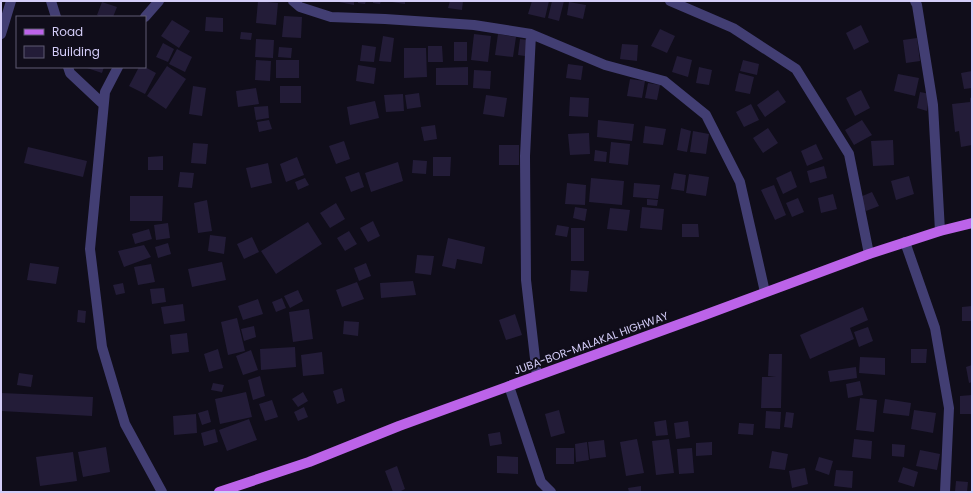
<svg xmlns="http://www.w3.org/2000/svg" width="973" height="493" viewBox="0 0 973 493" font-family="Poppins,sans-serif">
  <rect width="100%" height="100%" fill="#100d1a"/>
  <path fill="#231c38" d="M258,1L278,3L276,25L256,23Z
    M339,1H354V5L339,2Z
    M358,1H366L365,4L358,3Z
    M373,1H381L380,4L373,3Z
    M392,1H405V4L392,2Z
    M450,1H463L462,10L448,8Z
    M532,1H549L545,18L528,14Z
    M552,1H564L559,21L548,18Z
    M102,2L117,7L113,17H101L97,15Z
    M569,2L586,5L583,19L567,15Z
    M284,16L302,17L301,38L282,37Z
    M206,17L223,18V32L205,31Z
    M172,20L190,31L179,48L161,36Z
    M861,25L869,42L854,50L846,33Z
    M660,29L675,36L667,53L651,46Z
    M241,32L252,33L251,40L240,39Z
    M474,34L491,36L488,62L471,60Z
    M498,34L516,37L513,57L495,55Z
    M383,36L394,38L391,62L379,61Z
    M917,38L920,61L906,63L903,40Z
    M256,39L274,40L273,58L255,57Z
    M520,39L528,40L525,56L518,55Z
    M454,42H467V61H454Z
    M163,43L174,49L168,62L156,57Z
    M622,44L638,45L637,61L620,59Z
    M362,45L376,47L374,62L360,61Z
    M428,46H442L443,62H428Z
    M279,47L292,48L291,58L278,57Z
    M404,48H426L427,77L404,78Z
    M177,49L192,57L185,72L169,64Z
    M677,56L692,60L688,77L672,72Z
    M256,60L271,61L270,81L255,80Z
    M276,60H299V78H276Z
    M743,60L759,64L757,75L740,71Z
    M568,64L583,66L581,80L566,78Z
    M358,65L376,68L374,84L356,81Z
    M167,66L186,79L166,109L147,96Z
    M84,67H104L102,73Z
    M139,67H145L156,73L145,94L129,86Z
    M468,67V85H436V68Z
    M699,67L712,70L709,85L696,83Z
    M474,70L491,71L490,89L473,88Z
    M972,71V88L964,89L961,73Z
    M739,73L754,77L750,94L735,91Z
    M898,74L919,78L915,96L894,91Z
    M630,79L645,81L642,98L627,96Z
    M648,83L660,85L657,100L645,98Z
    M193,86L206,88L202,116L189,114Z
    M280,86H301V103H280Z
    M256,88L259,104L238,107L236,91Z
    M778,90L786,102L765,117L757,105Z
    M861,90L870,108L855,116L846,98Z
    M920,92L930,94L927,111L917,108Z
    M419,93L421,107L407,109L405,95Z
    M403,94L404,111L386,112L384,95Z
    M486,95L507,98L504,117L483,114Z
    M570,97L589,98L588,117L569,116Z
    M972,97V145L961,147L959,131L955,132L952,104L970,102V98Z
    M375,101L379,118L350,125L347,107Z
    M751,104L759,120L744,127L736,112Z
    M268,106L269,118L256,120L254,107Z
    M269,120L272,129L259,132L257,122Z
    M598,120L634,124L632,141L597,137Z
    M862,120L872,135L854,145L845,130Z
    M435,125L437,139L424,141L421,127Z
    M645,126L666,129L663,145L643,143Z
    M681,128L691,131L687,152L677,150Z
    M768,128L778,143L763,153L753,138Z
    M693,131L709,134L706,154L690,152Z
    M589,133L590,154L570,155L568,134Z
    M893,140L894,165L873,166L871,141Z
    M344,141L350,159L336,164L329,146Z
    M611,142L630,144L628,165L609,163Z
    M193,143L208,144L206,164L191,163Z
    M816,144L823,159L807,166L801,151Z
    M499,145H519V165H499Z
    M28,147L87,161L83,177L24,163Z
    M595,150L607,152L606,162L594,161Z
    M163,156V170H148V157Z
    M297,157L304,175L286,182L280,164Z
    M433,157H451L450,176H433Z
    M413,160L427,161L426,174L412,173Z
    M398,162L403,181L371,192L365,173Z
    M268,163L272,183L251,188L246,168Z
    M824,166L827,178L810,183L807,171Z
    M791,171L797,187L783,194L776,178Z
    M180,172L194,173L192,188L178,187Z
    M359,172L364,187L351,192L345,177Z
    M674,173L686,175L684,191L671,189Z
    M689,174L709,177L706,196L686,193Z
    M909,176L914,194L896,200L891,181Z
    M305,178L309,185L298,190L295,182Z
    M591,178L624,181L622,205L589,202Z
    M567,183L586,185L585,205L565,204Z
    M634,183L660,185L658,199L633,197Z
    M774,185L786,215L775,220L761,190Z
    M872,192L879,206L866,211L860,197Z
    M833,194L837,209L821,213L818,198Z
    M130,196H163L162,221H130Z
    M798,198L804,212L792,217L786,203Z
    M647,199L658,200L657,206L647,205Z
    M207,200L212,231L198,233L194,203Z
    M336,203L345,219L330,228L320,213Z
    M575,207L587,209L585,221L573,218Z
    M642,207L664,209L662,230L640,228Z
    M610,208L630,210L627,231L607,229Z
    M373,221L380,236L368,242L360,228Z
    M308,222L322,244L276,274L261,251Z
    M168,223L170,238L156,240L154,225Z
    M682,224H698L699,237H682Z
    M557,225L569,227L567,237L555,235Z
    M571,228H584V261H571Z
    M149,229L152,239L135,244L132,234Z
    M349,231L357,244L345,251L337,238Z
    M210,235L226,237L224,254L208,251Z
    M252,237L259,252L244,259L237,244Z
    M448,238L485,247L482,264L457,259L455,269L442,266Z
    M168,243L171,254L158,258L155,247Z
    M144,245L151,257L124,267L118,251Z
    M417,255L434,256L431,275L415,273Z
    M222,262L226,280L192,287L188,269Z
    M30,263L59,267L56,284L27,280Z
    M366,263L371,276L359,281L354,268Z
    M151,264L155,282L138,285L134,267Z
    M571,270L589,271L587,292L570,291Z
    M413,281L416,295L381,298L380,283Z
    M357,282L364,299L342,307L336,290Z
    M123,283L125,293L116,295L113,285Z
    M164,288L166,302L152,304L150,289Z
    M298,290L303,301L290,308L284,296Z
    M282,298L286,308L276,312L272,302Z
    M258,299L263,314L243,320L238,306Z
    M183,304L185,321L164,324L161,307Z
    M972,306V321H962V307Z
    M863,307L868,320L850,328L854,339L810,359L800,335Z
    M309,309L313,339L293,342L289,312Z
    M78,310L86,311L85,323L77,322Z
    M515,314L522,335L506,340L499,320Z
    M237,318L245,351L228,355L221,322Z
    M344,321L359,322L358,336L343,334Z
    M254,326L256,337L244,341L241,329Z
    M868,327L873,341L859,347L854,332Z
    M187,333L189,352L172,354L170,335Z
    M295,347L296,367L261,370L260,349Z
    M218,349L223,368L209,372L204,354Z
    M911,349H927L926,363H911Z
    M251,350L258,370L243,375L236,356Z
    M322,352L324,374L303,376L301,355Z
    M769,354H782L781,408H761L762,377H776L768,376Z
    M860,357L885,358V375L859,373Z
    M972,365V382L969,383L966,367Z
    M856,367L857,378L830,382L828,371Z
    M19,373L33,375L31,387L17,385Z
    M260,376L265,396L253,400L248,380Z
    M860,381L863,395L848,398L846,384Z
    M213,383L224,385L222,392L211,390Z
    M342,388L345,401L337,404L333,391Z
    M246,392L252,417L220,424L215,399Z
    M303,392L308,401L298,407L292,399Z
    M1,393L93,397L92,416L1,411Z
    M972,395V414H960V396Z
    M860,398L877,400L874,432L856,430Z
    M885,399L911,403L909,416L883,413Z
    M272,400L278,417L265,421L259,404Z
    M304,407L308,417L298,421L294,412Z
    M208,410L211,422L202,425L198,413Z
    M559,410L565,433L551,437L545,414Z
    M914,410L936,413L933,433L911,429Z
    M766,411L781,412L780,429L765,428Z
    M786,412L794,413L792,428L784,427Z
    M196,414L197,433L174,435L173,416Z
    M249,419L257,440L227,451L219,430Z
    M666,420L668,435L656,436L654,422Z
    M688,421L690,437L676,439L674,423Z
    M739,423L754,424L753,435L738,434Z
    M215,429L218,442L204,446L201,433Z
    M500,432L502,444L490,446L488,434Z
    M637,439L644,473L626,476L620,442Z
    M669,439L674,473L656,475L652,441Z
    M854,439L872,441L871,459L852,457Z
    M604,440L606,457L590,459L588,442Z
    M587,442L589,460L576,462L575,444Z
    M712,442V455L696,456V443Z
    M892,444L905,445L904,457L892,456Z
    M106,447L110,472L83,477L78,452Z
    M556,448H574V464H556Z
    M692,448L694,473L679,474L677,449Z
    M920,450L940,454L937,470L916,466Z
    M772,451L788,454L785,470L769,468Z
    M73,452L77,481L40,486L36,457Z
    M497,456L518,457V474L497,473Z
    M819,457L833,461L829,475L815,470Z
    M397,466L405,489L399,492H393L385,471Z
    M903,467L918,472L914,487L898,482Z
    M805,468L808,484L792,488L789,471Z
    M836,470L853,471L852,488L834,486Z
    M956,481L968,482L967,492H955Z
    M641,486V492H629L628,488Z"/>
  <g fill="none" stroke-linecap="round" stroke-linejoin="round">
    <path stroke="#423e73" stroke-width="10" d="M51,1L56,17
      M293,1L300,7L331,17L385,19L474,25L531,34L605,65L664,81L706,115L740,182L765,292
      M670,1L733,28L796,69L849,154L869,254
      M915,1L917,5L933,105L940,231
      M145,17L159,1
      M1,34L11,1
      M531,34L525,156L526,280L537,376
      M68,67L70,73L103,104
      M118,67L105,92L90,249L102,347L125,424L162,492
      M905,242L935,328L949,408L945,492
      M509,386L541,482L551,492"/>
    <path stroke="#bc63e9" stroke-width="10" d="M219,492L309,462L399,426L702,316L869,254L940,231L972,223"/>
  </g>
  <g text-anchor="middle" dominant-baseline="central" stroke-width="4" stroke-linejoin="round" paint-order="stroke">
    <g font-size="11" fill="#d4cdf8" stroke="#100d1a">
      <text transform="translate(591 343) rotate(-20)">JUBA-BOR-MALAKAL HIGHWAY</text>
    </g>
  </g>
  <rect width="973" height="493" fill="none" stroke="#d4cdf8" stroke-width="4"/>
  <rect x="16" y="16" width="130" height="52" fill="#100d1a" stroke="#5e5a73"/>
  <rect x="24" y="29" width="20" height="6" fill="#bc63e9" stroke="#5e5a73"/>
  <text x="52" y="36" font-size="12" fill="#d4cdf8">Road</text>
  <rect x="24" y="46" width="20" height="12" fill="#231c38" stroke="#5e5a73"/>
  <text x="52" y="56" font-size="12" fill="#d4cdf8">Building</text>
</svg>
